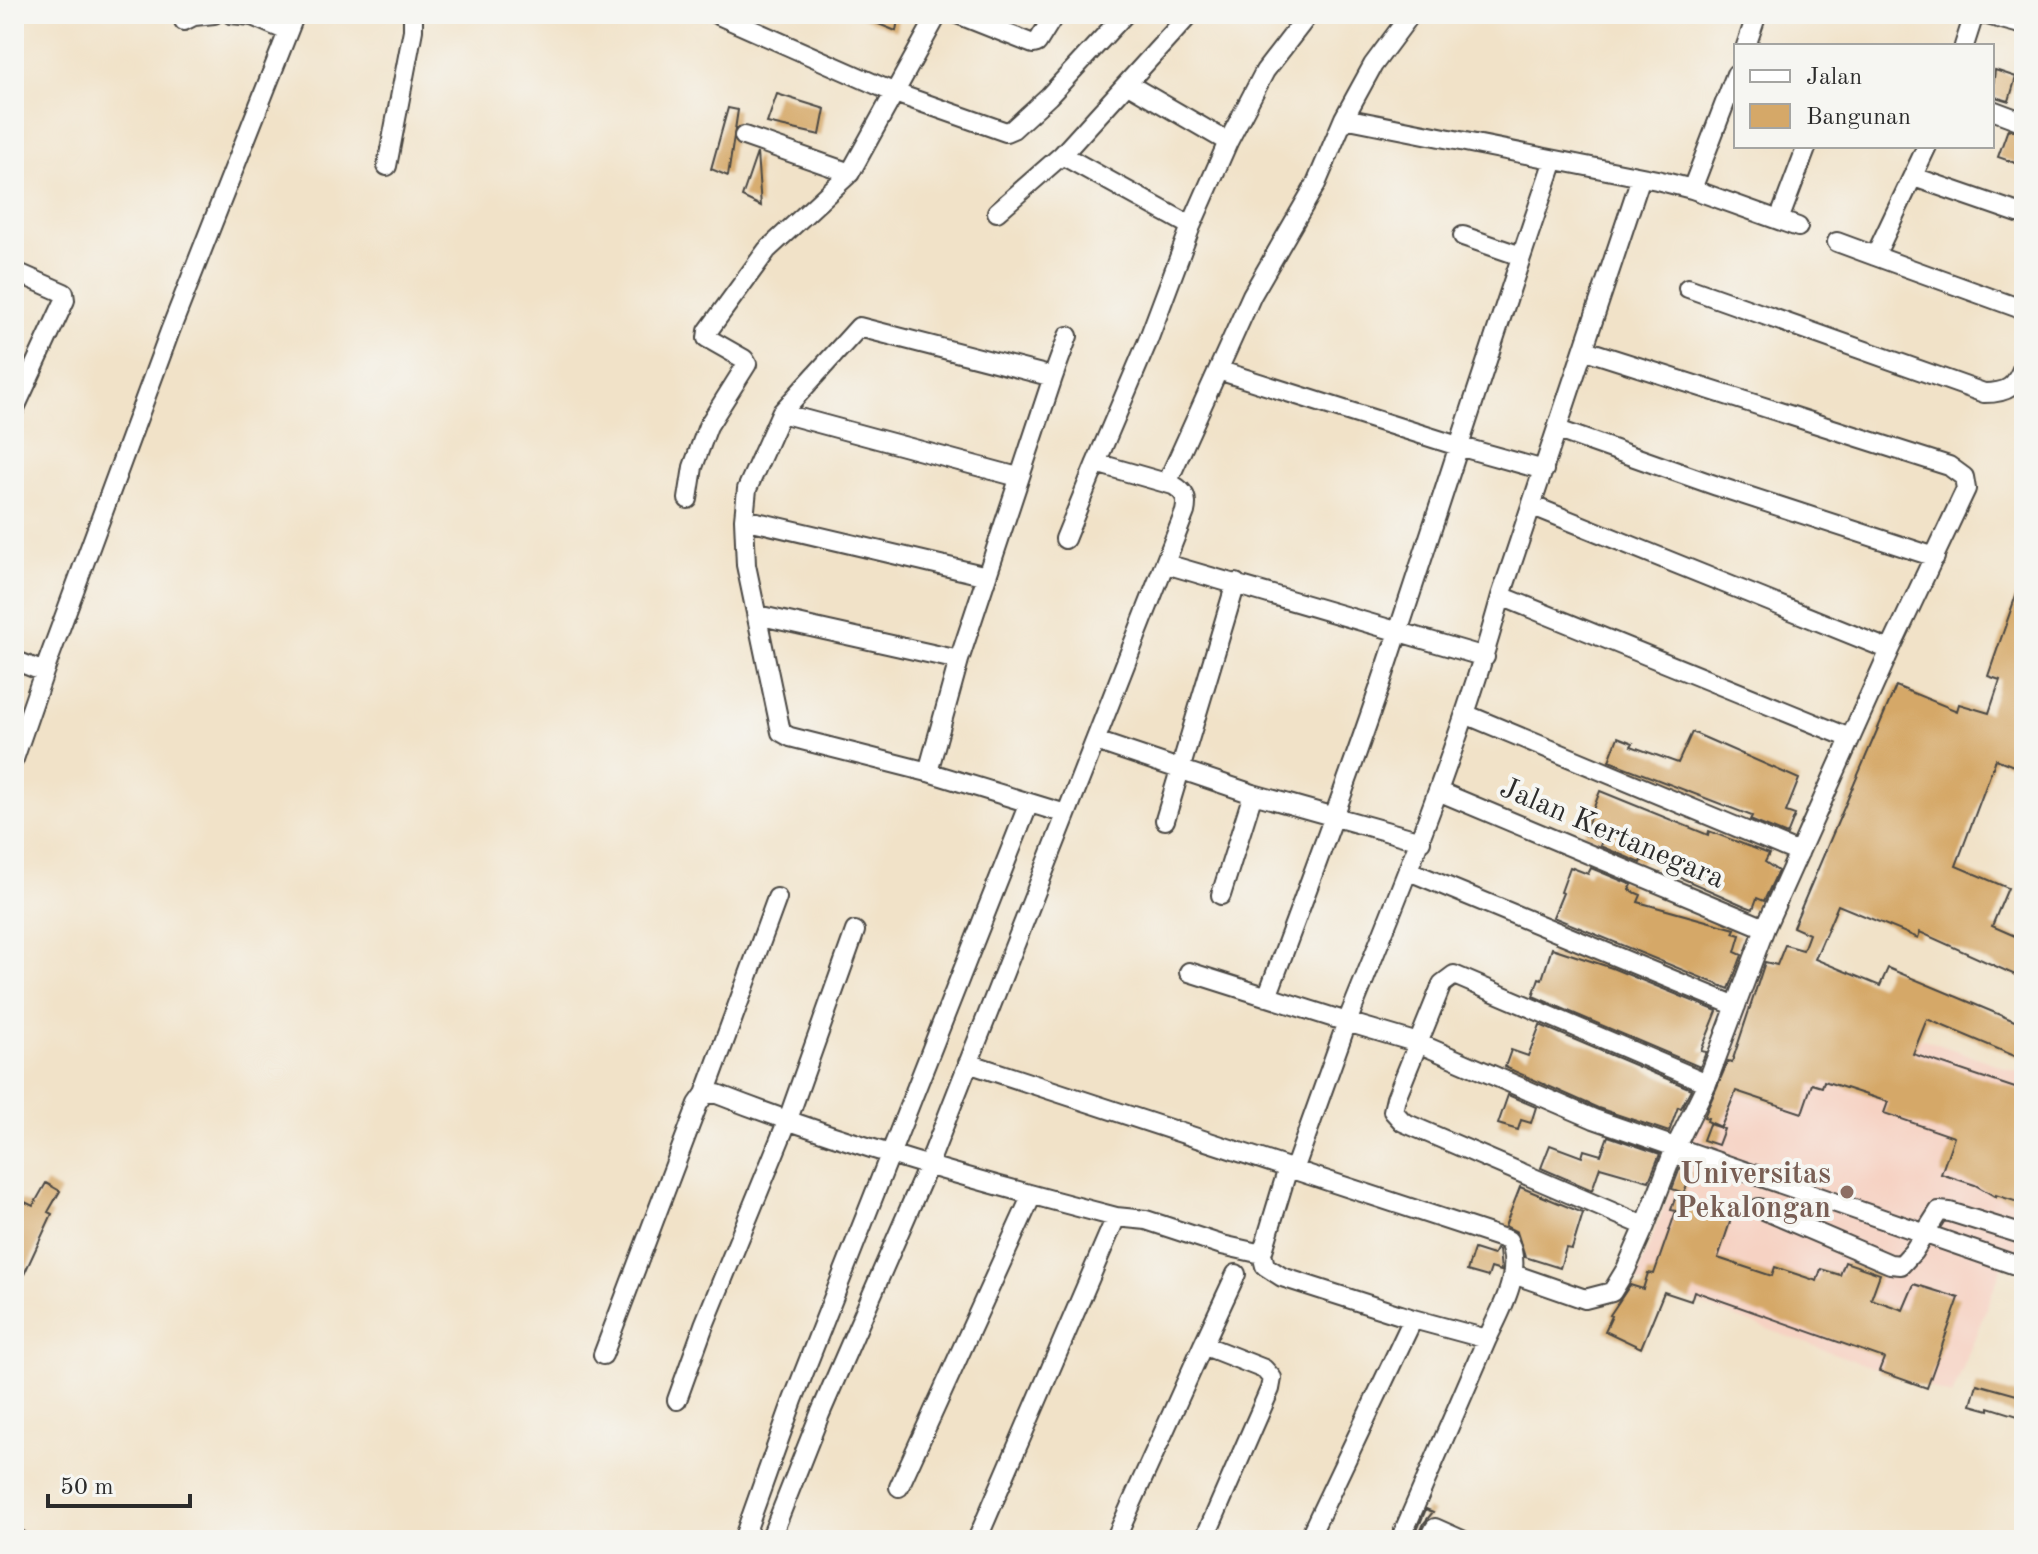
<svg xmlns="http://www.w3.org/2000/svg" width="2038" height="1554" viewBox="0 0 2038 1554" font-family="'Old Standard TT',serif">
  <rect width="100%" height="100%" fill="#f6f6f2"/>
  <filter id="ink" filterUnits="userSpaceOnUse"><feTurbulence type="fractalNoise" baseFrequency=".0125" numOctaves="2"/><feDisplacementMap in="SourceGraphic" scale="16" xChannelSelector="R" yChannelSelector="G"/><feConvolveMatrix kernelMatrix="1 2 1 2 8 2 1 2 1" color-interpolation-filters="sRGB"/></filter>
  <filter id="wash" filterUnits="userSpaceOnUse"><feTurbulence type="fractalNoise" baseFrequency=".006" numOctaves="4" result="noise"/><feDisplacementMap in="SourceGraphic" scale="32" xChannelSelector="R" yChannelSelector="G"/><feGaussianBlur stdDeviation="1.8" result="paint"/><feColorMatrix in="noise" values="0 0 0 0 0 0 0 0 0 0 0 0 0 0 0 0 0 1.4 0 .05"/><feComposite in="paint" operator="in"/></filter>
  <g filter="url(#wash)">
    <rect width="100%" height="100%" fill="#f1e2c8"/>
    <path fill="#f6d2c3" d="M1754,980L2024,1074V1260L2007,1254L1952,1396L1635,1281Z"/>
    <g id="blocks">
      <path fill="#d5a868" d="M856,14H899L896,31L856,15Z
        M1995,70L2016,77L2009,101L1992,96Z
        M777,94L825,109L820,135L767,123Z
        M728,108L738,110L728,176L711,169Z
        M2008,129L2024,134V166L1998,157Z
        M757,153L761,206L742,197Z
        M2022,578H2024V770L1996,759L1956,866L2008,888L1992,926L2024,940V979L1920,932L1918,938L1838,905L1815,959L1880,986L1888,968L2024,1025V1060L1927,1019L1913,1054L2024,1091V1204L1996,1195V1197L1975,1185L1941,1174L1954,1137L1884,1113L1888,1102L1824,1081L1822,1087L1812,1084L1802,1113L1736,1091L1721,1127L1707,1121L1708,1118L1704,1117L1728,1061L1732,1062L1765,962L1777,965L1785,945L1803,950L1809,934L1793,927L1896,686L1957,711L1959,704L1989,713L2000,680L1988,676Z
        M1692,732L1799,779L1786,812L1795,815L1787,835L1750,820L1752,816L1609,761L1618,737L1633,743L1631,746L1678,763Z
        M1600,791L1708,835L1709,831L1769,854L1765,862L1778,871L1764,901L1757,898L1753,909L1745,906L1670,873L1672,867L1644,856L1641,863L1600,846L1602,841L1584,834Z
        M1570,867L1588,874L1591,868L1632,885L1629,890L1641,895L1638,902L1735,929L1733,933L1740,935L1735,952L1742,955L1729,989L1553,917L1563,893L1561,892Z
        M1552,948L1612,968L1717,1011L1701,1051L1706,1052L1700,1067L1533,996L1539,978L1542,979Z
        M1540,1025L1691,1089L1681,1108L1678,1107L1669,1132L1598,1108L1505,1067L1511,1050L1528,1056Z
        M1508,1095L1536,1107L1531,1123L1521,1120L1518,1130L1498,1124Z
        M1709,1124L1724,1129L1718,1145L1703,1140Z
        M1608,1136L1660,1154L1649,1181L1600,1167L1592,1190L1541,1168L1550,1145L1582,1157L1584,1150L1601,1155Z
        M1680,1168L1692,1173L1684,1193L1672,1189Z
        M46,1183L60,1191L48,1212L52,1214L14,1296V1215L21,1200L33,1206Z
        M1520,1187L1583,1213L1572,1249L1566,1248L1560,1268L1525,1257L1517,1232L1505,1226Z
        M1676,1196L1732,1216L1718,1258L1772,1276L1775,1267L1817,1281L1821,1269L1840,1275L1845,1262L1880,1274L1871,1299L1903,1310L1914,1284L1959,1298L1927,1388L1879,1371L1884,1358L1694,1291L1691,1301L1664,1292L1641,1348L1605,1331L1612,1316L1610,1315L1630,1285L1643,1289L1648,1273L1654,1274L1676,1211L1671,1210Z
        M1474,1249L1493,1255L1496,1249L1499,1250L1501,1271L1491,1268L1488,1277L1467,1271Z
        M1977,1384L2024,1397V1418L1989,1407V1410L1971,1405Z
        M1426,1509L1433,1512L1424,1523L1417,1540H1413Z"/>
    </g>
  </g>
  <g filter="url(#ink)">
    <use href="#blocks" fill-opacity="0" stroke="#494643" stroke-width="2"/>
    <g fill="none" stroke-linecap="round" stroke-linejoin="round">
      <g stroke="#494643" stroke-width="22">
        <path id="minor" d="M231,14L252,16L287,31
          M716,14L895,93L1006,132L1013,129L1049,96L1125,14
          M957,14L1033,44L1037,43L1055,14
          M1983,14L2024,25
          M184,21L194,16L214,14
          M1746,46L1757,14
          M1964,46L1973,18L1978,14
          M1128,84L1228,142
          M1992,110L2024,122
          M1344,118L1657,180L1692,189L1798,227
          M744,136L850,173
          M1927,146L1875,256L2024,310
          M1062,155L1191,226
          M387,166L413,30V14
          M1641,177L1501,596C1461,742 1404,882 1347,1022L1418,1043L1594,1119L2024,1268
          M1914,177L2024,215
          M1692,189L1736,74
          M997,212L1062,155L1190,14
          M1779,220L1807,146
          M1463,236L1521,256
          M1837,242L1875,256
          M14,271L64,293L65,300L14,410
          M1688,288L1984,393C2008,393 2016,387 2024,364
          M859,327L1053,377L959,660L928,772L790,737L781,732L746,565L744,519L747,489L781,413Z
          M1218,370L1458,446L1544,470
          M1053,377L1068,336
          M781,413L1018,477
          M1558,430L1717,486L1935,557
          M1167,483L1252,295L1316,184L1344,118L1373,65L1411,14
          M688,499L693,467L708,426L747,364L744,359L707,338L708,331L767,250L850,173L938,14
          M1533,506L1890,650
          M744,519L987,576
          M1065,539L1096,463
          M1166,564L1485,657
          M1501,596L1850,738
          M757,615L959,660
          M14,660L44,672
          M1465,714L1799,853
          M1096,741L1253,794L1421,841
          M14,759L44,672L170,331L295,14
          M928,772L1066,814
          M1438,791L1765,928
          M1165,820L1236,583
          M1409,871L1736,1006
          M1221,895L1253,794
          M1189,972L1347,1022L1294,1170
          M1267,997C1312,876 1358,755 1398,632C1450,475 1500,317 1554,160
          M968,1063L1508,1240C1524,1271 1501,1310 1487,1339L1413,1319L1282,1277L1265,1266L1262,1254L1288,1168
          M705,1094L777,898
          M1759,1208L1890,1264L1901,1265L1913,1252L1939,1211L1950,1212L2024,1235
          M1645,1226L1403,1122L1393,1111L1396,1098L1442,984L1454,975L1707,1083
          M1513,1274L1585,1299L1612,1292L1626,1269L1645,1226L1675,1148L1707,1083L1765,928L1890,650L1966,489L1964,477L1949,466L1585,350
          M1203,1345L1236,1274
          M603,1355L698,1104L705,1094H717C847,1145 981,1182 1116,1217L1146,1220L1222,1245L1262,1254
          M677,1400L704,1325L787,1122L855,931
          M899,1487L1032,1195
          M14,1537L19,1540
          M743,1540L793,1400L1029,803
          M770,1540L820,1414L928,1166L1185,512C1188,498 1185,492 1173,485L1096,463L1147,343L1191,226L1228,142L1265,71L1309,14
          M977,1540L1116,1217
          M1115,1540L1203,1345L1264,1369L1272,1378L1270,1389L1204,1540
          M1308,1540L1413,1319
          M1400,1540L1487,1339
          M1429,1540L1435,1528L1462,1540"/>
      </g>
      <use href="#minor" stroke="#fff" stroke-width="18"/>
    </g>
  </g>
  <circle fill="#8d6e63" stroke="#f6f6f2" stroke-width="3" cx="1847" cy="1192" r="8"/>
  <g text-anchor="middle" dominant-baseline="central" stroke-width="8" stroke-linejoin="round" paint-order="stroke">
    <g font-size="30" fill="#2b2b2b" stroke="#f6f6f2">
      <text transform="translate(1612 834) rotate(23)">Jalan Kertanegara</text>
    </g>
    <g font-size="30" font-weight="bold" fill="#785e54" stroke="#f6f6f2" text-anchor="end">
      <text x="1831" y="1175">Universitas<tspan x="1831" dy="34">Pekalongan</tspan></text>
    </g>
  </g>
  <rect width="2038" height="1554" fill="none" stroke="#f6f6f2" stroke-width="48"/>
  <rect x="1734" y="44" width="260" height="104" fill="#f6f6f2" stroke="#a5a5a2" stroke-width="2"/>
  <rect x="1750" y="70" width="40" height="12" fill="#ffffff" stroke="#a5a5a2" stroke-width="2"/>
  <text x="1806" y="84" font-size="24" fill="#2b2b2b">Jalan</text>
  <rect x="1750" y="104" width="40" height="24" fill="#d5a868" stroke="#a5a5a2" stroke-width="2"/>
  <text x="1806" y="124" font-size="24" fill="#2b2b2b">Bangunan</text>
  <path d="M48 1494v12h142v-12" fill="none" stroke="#2b2b2b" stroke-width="4"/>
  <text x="60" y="1494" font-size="24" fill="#2b2b2b" stroke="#f6f6f2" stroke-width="6" paint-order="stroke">50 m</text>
</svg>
